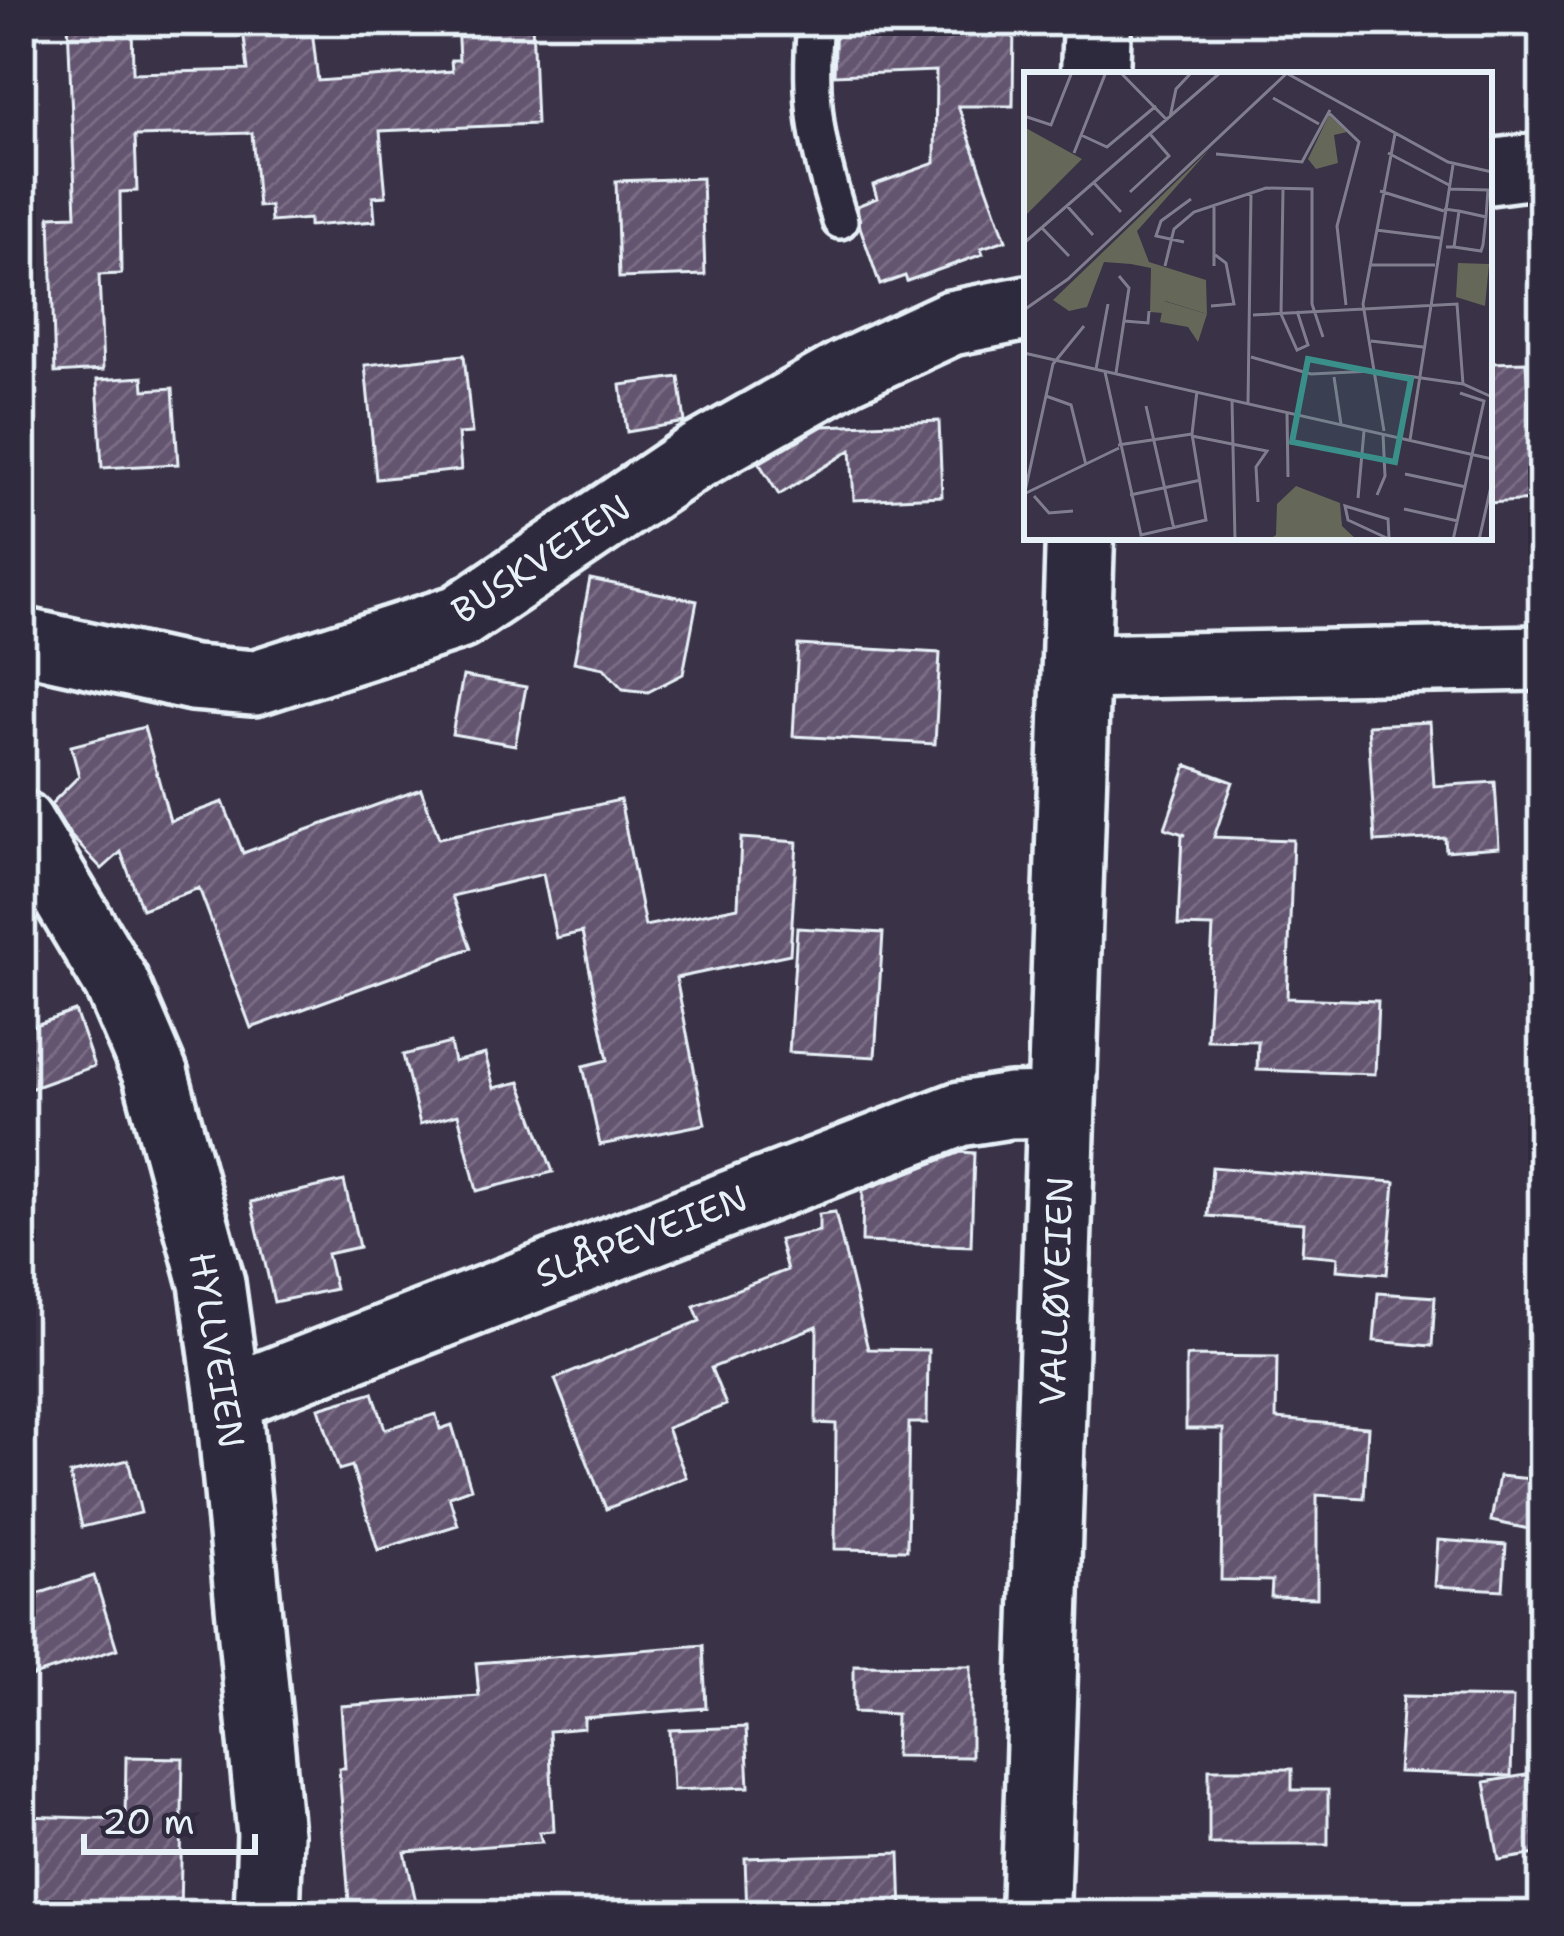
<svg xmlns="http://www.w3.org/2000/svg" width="1564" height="1936" viewBox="0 0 1564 1936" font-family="'Shantell Sans',sans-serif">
  <defs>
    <pattern id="building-hatch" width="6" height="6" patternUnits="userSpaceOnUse" patternTransform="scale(3)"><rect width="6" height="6" fill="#64546f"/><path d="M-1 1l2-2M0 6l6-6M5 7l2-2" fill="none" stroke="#7a6d84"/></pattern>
  </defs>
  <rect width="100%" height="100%" fill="#3a3247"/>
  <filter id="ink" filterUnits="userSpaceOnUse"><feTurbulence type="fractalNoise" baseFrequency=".00833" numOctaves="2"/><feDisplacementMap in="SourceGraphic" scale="24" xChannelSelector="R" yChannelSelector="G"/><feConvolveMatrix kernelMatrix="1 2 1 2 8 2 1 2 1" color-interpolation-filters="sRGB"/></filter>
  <g filter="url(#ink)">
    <path fill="url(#building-hatch)" stroke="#e8f1f8" stroke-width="3" d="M68,21H132L133,73L248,70L242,21H311L318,81L452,71L451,60H459L457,21H532L536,124L380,131L386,196L373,197L375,221L309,226V219L271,222L270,206L258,207L252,133L135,136L137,191L120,192L121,274L99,275L103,370L55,373L50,216L76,215Z
      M836,21H1014L1013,106H958L1006,240L981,248L983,254L907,281L905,276L880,285L860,227L857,206L877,198L873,185L935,163L936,71L834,75Z
      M702,178L705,275L619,278L616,181Z
      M464,355L472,433L458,434L461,470L376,479L365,365Z
      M1526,362L1534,500L1489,503V363Z
      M143,377L144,390L173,388L178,464L102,468L97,380Z
      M679,377L685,422L627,432L621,385Z
      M939,421L942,496L854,500L851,450L779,495L759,463L823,426Z
      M590,579L697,601L683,674L648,692L623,689L604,668L574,662Z
      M798,645L940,653L935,744L793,736Z
      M463,676L526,687L515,745L452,734Z
      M1430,722L1434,786L1495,782L1499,847L1446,851L1445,838L1375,842L1368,725Z
      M144,727L170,821L223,802L243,853L421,789L439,838L620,800L645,926L738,907L741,838L797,842L790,954L676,978L705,1124L600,1145L583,1066L608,1060L582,932L556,938L543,874L452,896L471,948L251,1028L199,888L142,909L121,852L102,869L70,835L51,804L79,776L71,746Z
      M1187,765L1233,782L1214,837L1293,840L1287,998L1378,1001L1375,1074L1257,1070L1258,1041L1207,1040L1213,927L1178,926L1182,835H1186L1165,828Z
      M797,928L883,933L875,1057L789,1052Z
      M75,1011L94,1066L21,1092V1030Z
      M450,1043L454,1062L485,1054L494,1088L520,1082L553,1172L477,1191L458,1114L420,1124L403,1055Z
      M961,1152L974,1153L971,1246L862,1242L863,1190Z
      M1212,1167L1395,1182L1387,1274L1337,1270L1338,1257L1302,1254L1304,1223L1208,1216Z
      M344,1181L359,1247L327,1254L335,1289L274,1302L251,1202Z
      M835,1212L868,1349L928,1350L927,1423H909L907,1550L835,1549L836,1424L816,1423L817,1326L711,1368L726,1405L667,1428L686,1477L606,1509L555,1379L700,1321L694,1306L787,1270L779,1240L819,1231V1214Z
      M1378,1293L1435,1297L1432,1346L1374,1341Z
      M1186,1356L1277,1357L1276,1419L1368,1427L1364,1498L1317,1495V1598L1271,1597L1272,1581L1221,1580L1223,1429H1186Z
      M373,1392L385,1429L436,1414L440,1429L452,1425L471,1488L449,1496L458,1525L378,1550L352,1466L339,1470L319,1408Z
      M128,1460L141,1513L82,1527L70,1474Z
      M1499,1476L1543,1480V1532L1491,1521Z
      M1438,1540L1506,1545L1503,1590L1435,1586Z
      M94,1576L117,1649L21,1680V1599Z
      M703,1645L706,1708L584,1718V1728L549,1731L554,1831L539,1832L542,1842L405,1852L419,1915H350L339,1768H345L341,1706L479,1696L476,1663Z
      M854,1665L971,1666V1757L895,1756L896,1714L854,1712Z
      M1403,1696L1513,1698L1511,1776L1398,1772Z
      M746,1727L749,1787L673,1790L670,1730Z
      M126,1757L183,1758L180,1915H21V1816L125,1819Z
      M1209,1769H1292V1790H1328V1844H1209Z
      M1543,1772V1853L1499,1860L1485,1782Z
      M900,1853L902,1915H747L745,1858Z"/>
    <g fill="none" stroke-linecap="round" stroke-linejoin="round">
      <g stroke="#e8f1f8" stroke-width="42">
        <path id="lane" d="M815,21C808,100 816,146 840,221"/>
      </g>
      <g stroke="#e8f1f8" stroke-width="72">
        <path id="street" d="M1489,172L1543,165
          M21,640L193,678L254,683L459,617L691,460L846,372L951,323L1027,308
          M1077,667L1543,658
          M21,823L116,982L156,1076L212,1283L228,1398L270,1834L267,1915
          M228,1398L960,1114L1010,1106L1062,1105"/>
      </g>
      <g stroke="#e8f1f8" stroke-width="75">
        <path id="secondary" d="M1095,75L1097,21
          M1035,1915L1080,537"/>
      </g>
      <use href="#lane" stroke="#2f2a3d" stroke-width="33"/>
      <use href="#street" stroke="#2f2a3d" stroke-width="63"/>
      <use href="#secondary" stroke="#2f2a3d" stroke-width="66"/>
    </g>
  </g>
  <g text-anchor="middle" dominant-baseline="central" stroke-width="10" stroke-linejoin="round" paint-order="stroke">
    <g font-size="36" fill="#e8f1f8" stroke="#2f2a3d">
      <text transform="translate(541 559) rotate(-33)">BUSKVEIEN</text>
      <text transform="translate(641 1236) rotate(-21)">SLÅPEVEIEN</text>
      <text transform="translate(1056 1291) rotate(-88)">VALLØVEIEN</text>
      <text transform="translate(217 1350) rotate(81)">HYLLVEIEN</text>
    </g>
  </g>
  <g transform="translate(1024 72)">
    <rect width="468" height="468" fill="#3a3247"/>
    <path d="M305,43L323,60L310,63L314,91L292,97L284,87ZM0,55L58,87L0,145ZM185,78L113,159L125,190L182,208L183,242L141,229L138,241L126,240L127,196L107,192L80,190L63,235L45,239L29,228ZM272,414L316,431L318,454L333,468H244L252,463L253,432Z" fill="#656758"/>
    <path d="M434,191L465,192L461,234L432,225ZM140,229L183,242L174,270L164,255L136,250Z" fill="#656758"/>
    <path fill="none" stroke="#807e8e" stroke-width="3" d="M96,0L143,48M264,2L424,90L468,100M249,26L295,52M304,40L335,70L313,154L322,233M0,44L27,53L48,0M146,45L152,17L168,0M57,63L83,75L132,34M50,81L82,0M364,81L425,113M192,82L278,90L306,38M70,111L97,140M424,117L464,118L462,145M259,118L257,242L273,278L284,273L273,239M356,119L420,139M106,120L145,84L126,62M190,133V194M43,134L69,163M420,137L435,139L430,175H422M18,156L45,184M352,158L416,166M160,170L132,164L137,149L167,127M0,171L197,0M430,175L457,179L459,173L462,145L435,139M346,193H411M141,194L150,157L170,140L242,116L288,117V232L299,265M187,234L210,232L202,191L190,182M0,238L44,207L262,2M229,243L433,232L439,312M100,249L124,251L125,239M347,269L399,275M0,281L468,387M227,285L287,302L349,299L439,312L468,325M72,297L84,232M81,300L117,463L182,448L168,362L173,319M92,301L105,216L95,204M310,305L317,352M22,324L47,333L62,393M208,329L211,468M224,331L227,121M122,334L150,457M263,341L264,405M360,359L339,232L371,62M168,364L243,379L232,395L234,430M386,368L429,93M94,373L168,362M381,402L442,415M0,422L95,376M106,423L177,408M353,423L361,404L359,362M0,424L29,292L60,254M10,424L25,441L49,439M334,426L340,359M380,437L434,449M365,465L364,447L321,434L324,448L367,468M429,468L460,329L436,321M455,468L468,410"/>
    <path fill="#3a8f8a" fill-opacity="0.15" stroke="#3a8f8a" stroke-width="6" d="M284,287L387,307L371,390L268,370Z"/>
    <rect width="468" height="468" fill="none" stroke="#e8f1f8" stroke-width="6"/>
  </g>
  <rect width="1564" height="1936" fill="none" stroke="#2f2a3d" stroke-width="72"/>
  <rect x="36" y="36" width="1492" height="1864" fill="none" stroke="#e8f1f8" stroke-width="4.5" filter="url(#ink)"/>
  <path d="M84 1834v18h171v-18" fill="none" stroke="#e8f1f8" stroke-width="6"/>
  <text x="102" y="1834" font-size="36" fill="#e8f1f8" stroke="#2f2a3d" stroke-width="9" paint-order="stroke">20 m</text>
</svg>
